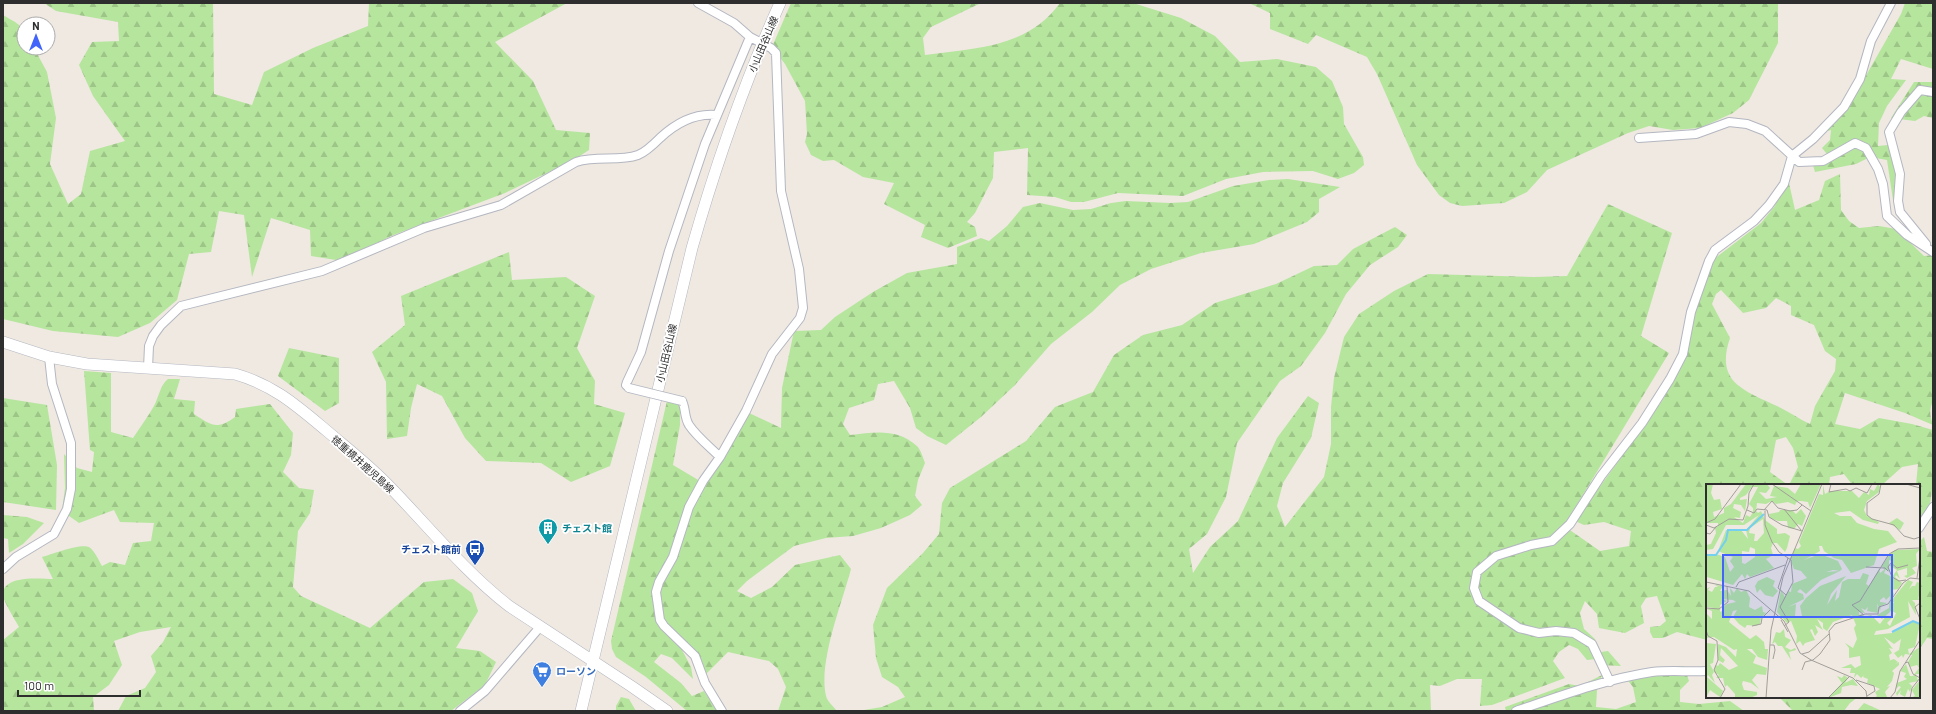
<svg xmlns="http://www.w3.org/2000/svg" width="1936" height="714" viewBox="0 0 1936 714" font-family="Barlow,'Noto Sans JP',sans-serif">
  <defs>
    <pattern id="forest-firs" width="22" height="20" patternUnits="userSpaceOnUse"><rect width="22" height="20" fill="#b6e59e"/><path d="M5 1l3.5 6h-7zM16 11l3.5 6h-7z" fill="#9dc588"/></pattern>
  </defs>
  <rect width="100%" height="100%" fill="#efe9e1"/>
  <path fill="url(#forest-firs)" fill-rule="evenodd" d="M44,3H213L214,94L252,105L264,72L313,48L368,26L369,3H567L495,42L533,81L556,130L590,133L589,150L572,161L505,193L391,236L342,261L311,256L310,230L271,218L252,277L244,215L219,211L211,252L189,254L177,300L150,323L118,337L53,331L3,319V15C23,27 24,24 24,48H34L47,72L56,118L50,164L68,204L81,194L90,151L125,141L93,96L79,65L92,42L119,41L118,22L56,11Z
    M791,3H981L931,27L923,38L925,55C975,48 1028,48 1060,3H1133L1181,18L1215,36L1240,62L1277,59L1316,67L1332,81L1343,107L1344,124L1363,157L1364,165L1354,173L1338,179L1313,171L1263,172L1226,179L1183,196L1118,193L1084,202H1071L1055,197L1027,195L1028,148L994,152L993,178L975,213L967,222L975,227L977,236L948,248L921,237L925,225L884,204L894,183L863,177L834,160L823,161L811,155L805,142L807,134L805,101L785,64L772,47Z
    M1249,3H1778V43L1749,100L1733,113L1700,128L1673,130L1649,126L1628,133L1547,170L1527,192L1504,203L1462,206L1450,203L1439,195L1417,165L1377,74L1367,57L1316,35L1308,44L1270,29V13Z
    M1905,3H1933V69L1901,59L1891,79L1906,80L1887,106L1879,123L1878,146L1888,145L1895,172V199L1893,200L1887,160L1870,157L1856,164L1815,172L1813,165L1827,154L1822,148L1830,140L1831,130L1821,133L1839,118L1864,79L1901,14Z
    M1914,82H1933V118L1924,116L1915,121L1891,118Z
    M1785,165L1795,210L1819,200L1825,181L1840,174L1841,210L1849,221L1859,228L1879,226L1896,229L1924,256L1933,255V401C1929,410 1930,416 1933,425L1905,413L1845,393L1835,424L1860,429L1879,418L1912,424L1933,430C1933,464 1936,507 1919,535V485H1916L1918,464L1902,467L1882,485H1851V483L1844,474L1830,477L1829,485H1796L1790,483L1798,467L1793,448L1786,437L1776,440L1770,472L1788,485H1707V640L1677,632L1663,638H1653L1650,632V627L1660,626L1666,621L1657,596L1646,598L1641,606L1644,623L1625,633L1599,628L1597,614L1585,601L1580,613L1584,629L1595,639L1601,652L1608,651L1621,666L1600,665L1596,659L1587,660L1578,649L1569,645L1559,652L1553,661L1565,678L1492,705L1480,706L1482,679H1457L1440,686L1430,685L1431,711H858L882,707L905,697L898,687L882,677L876,658L873,625L887,588L923,553L939,534L942,503L950,488L1026,441L1055,407L1093,392L1114,355L1143,335L1182,325L1215,303L1276,284L1314,266L1337,265L1353,249L1395,227L1407,235L1398,247L1370,265L1346,294L1325,333L1301,366L1280,381L1237,443L1226,497L1207,534L1189,549L1193,573L1210,547L1238,521L1277,438L1308,396L1319,403L1311,438L1283,483L1277,506L1285,527L1324,477L1331,444V407L1334,378L1344,337L1359,314L1394,291L1428,274L1534,277L1567,276L1608,204L1672,233L1641,336L1669,353L1564,526L1600,551L1629,546L1631,531L1604,522L1584,525L1575,521L1662,401L1685,359L1690,321L1699,301L1714,259L1761,223L1775,206L1783,179ZM1721,290L1743,313L1766,308L1776,298L1791,306V315L1814,325L1825,351L1836,359L1835,371L1815,406L1810,424C1799,419 1788,411 1777,406C1743,390 1715,382 1730,338L1712,304L1716,294Z
    M1288,179L1340,187L1319,199V212L1307,222L1254,244L1201,253L1151,269L1120,285L1092,312L1051,344L1015,385L981,417L946,445L927,436L916,428L910,408L894,381L878,384L874,400L849,408L843,424L850,435C875,432 897,428 917,446C921,450 923,458 925,463L918,480L915,496L922,505L910,515L881,528L853,536L826,538L794,546L747,581L737,591L751,598L772,587L795,565L840,555L851,569C842,603 818,662 826,696C827,701 834,707 837,711H778L786,687L778,669L769,661L728,652L701,679L688,647L682,650L691,667L693,679L672,658L661,654L654,662L681,683L692,696L704,691L717,711H687L646,677L616,657L612,649L611,641L667,401L680,404V425L673,465L705,484L726,454L749,413L781,428L782,388L794,331L821,330L835,317L873,292L907,273L957,264V247L981,238L989,241L1007,226L1023,207L1040,203L1073,210L1091,209L1111,203L1126,201L1170,203L1188,202L1233,186L1269,180Z
    M509,252L512,280L566,277L595,296L577,348L595,381L594,404L625,413L610,466L571,482L541,463L486,461L465,438L442,396L417,384L411,408L407,436L387,439L386,382L372,352L405,325L401,296Z
    M289,348L339,358V403L325,411L278,376Z
    M84,371L111,373V432L133,438C140,427 148,417 154,406C159,397 160,385 168,379H180L174,399L195,401L194,414C212,426 217,430 235,417L236,409L270,404L293,433L291,455L283,472L299,488L314,490L310,513L298,531L293,587L301,596L370,628L424,582L453,579L472,593L478,611L456,648L480,651L496,662L485,685L451,711H118L126,696L145,688L156,672L151,656L163,642L171,627L140,632L114,641L122,665L109,685L93,697L94,711H3V640L19,627C14,618 7,607 3,597C0,574 41,579 53,579L42,557C52,554 81,543 89,547C95,551 99,561 102,566L110,562L125,565L133,543L151,541L154,523L120,522L114,510L79,523L62,511L65,488L64,454L77,468L92,472L94,452L90,450Z
    M3,398L47,405L57,465L56,510L3,502Z
    M3,515L27,517L44,523L23,544L9,553L8,539L3,538Z
    M1924,537L1927,551L1933,552V639L1927,638L1919,650V542Z
    M1684,666L1689,681L1680,690V702L1699,704L1730,701L1744,711H1506L1505,707L1569,684L1580,686L1602,675L1597,690L1596,707L1616,709L1636,702L1633,687L1622,673L1649,668Z
    M621,697L629,699L636,711H616V706Z
    M1779,697H1858L1850,703L1844,711H1793Z
    M1864,703L1882,711H1857Z"/>
  <g fill="none" stroke-linecap="round" stroke-linejoin="round">
    <g stroke="#b4b7c1" stroke-width="10">
      <path id="street" d="M698,3L734,23L750,37L771,48L776,53L781,191L799,269L803,308L800,318L772,354L746,411L720,457L703,481L689,507L673,557L659,582L656,592L660,620L664,626L695,656L705,683L722,711
        M1639,138L1696,134L1729,122L1747,124L1765,131L1799,162L1823,161L1855,143L1866,148L1878,169L1883,184L1887,216L1907,235L1933,252
        M1926,244L1900,212L1898,201L1900,174L1889,132L1901,112L1920,90L1933,92
        M148,368L149,346L153,336L161,325L181,306L322,271L424,228L501,205L576,162C597,155 618,162 638,155C646,152 654,144 660,138C675,124 694,113 716,115
        M629,388L626,385L627,382L641,352L669,251L705,144L750,37
        M682,401C686,409 684,417 689,425C697,437 710,447 720,457
        M1919,528L1933,507
        M3,569L16,557L54,534L67,509L71,489V443L52,384L49,357
        M1610,682L1592,644L1574,633L1556,631L1539,633L1519,628L1479,601L1474,588L1477,572L1496,556L1531,545L1552,541L1570,524L1601,476L1642,423L1670,379L1683,354L1691,312L1709,261L1715,250L1754,221L1769,205L1784,184L1792,156L1813,139L1844,107L1860,79L1871,41L1891,3
        M460,711L485,691L540,627
        M1516,711C1560,696 1606,679 1652,672C1669,670 1689,672 1707,671"/>
    </g>
    <g stroke="#b4b7c1" stroke-width="12">
      <path id="secondary" d="M3,342L49,357L87,364L235,374C274,385 297,406 327,431C348,449 370,466 389,486C428,526 464,571 509,606L631,686L667,711
        M581,711L692,248C716,164 744,83 780,3"/>
    </g>
    <use href="#street" stroke="#fff" stroke-width="8"/>
    <use href="#secondary" stroke="#fff" stroke-width="11"/>
    <g stroke="#b4b7c1" stroke-width="10" stroke-linecap="butt">
      <path id="street-bridge" d="M629,388L682,401"/>
    </g>
    <use href="#street-bridge" stroke="#fff" stroke-width="8"/>
  </g>
  <defs>
    <g id="building-pin" transform="scale(1)"><path d="M0 17L-7.5 6A9.5 9.5 0 1 1 7.5 6Z" fill="#0f9aa8" stroke="#fff"/><path d="M-4-6H4V6H1V3H-1V6H-4ZM-2.5-4.3h1.7v1.8h-1.7ZM.8-4.3h1.7v1.8H.8ZM-2.5-1h1.7V.8h-1.7ZM.8-1h1.7V.8H.8Z" fill="#fff"/></g>
    <g id="bus-pin" transform="scale(1)"><path d="M0 17L-7.5 6A9.5 9.5 0 1 1 7.5 6Z" fill="#1a4fb4" stroke="#fff"/><path d="M-5-6H5V4H4V6H2V4H-2V6H-4V4H-5ZM-3.5-4V0h7V-4ZM-3.5 1.2v1.5H-2V1.2ZM2 1.2v1.5H3.5V1.2Z" fill="#fff"/></g>
    <g id="supermarket-pin" transform="scale(1)"><path d="M0 17L-7.5 6A9.5 9.5 0 1 1 7.5 6Z" fill="#3f7fe0" stroke="#fff"/><path d="M-6-5.5h2.5l.6 2H6L4.5 2H-2.5L-4.4-4H-6ZM-1.5 3.2a1.3 1.3 0 1 0 .1 0ZM3 3.2a1.3 1.3 0 1 0 .1 0Z" fill="#fff"/></g>
  </defs>
  <g fill-rule="evenodd">
    <use href="#building-pin" x="548" y="528"/>
    <use href="#bus-pin" x="475" y="549"/>
    <use href="#supermarket-pin" x="542" y="671"/>
  </g>
  <g text-anchor="middle" dominant-baseline="central" stroke-width="3.5" stroke-linejoin="round" paint-order="stroke">
    <g font-size="10" fill="#2e2e2e" stroke="#fff">
      <text transform="translate(763 44) rotate(-67)">小山田谷山線</text>
      <text transform="translate(666 353) rotate(-77)">小山田谷山線</text>
      <text transform="translate(363 464) rotate(42)">徳重横井鹿児島線</text>
    </g>
    <g font-size="10" font-weight="bold" fill="#0d838f" stroke="#fff" text-anchor="start">
      <text x="562" y="528">チェスト館</text>
    </g>
    <g font-size="10" font-weight="bold" fill="#164399" stroke="#fff" text-anchor="end">
      <text x="461" y="549">チェスト館前</text>
    </g>
    <g font-size="10" font-weight="bold" fill="#366cbe" stroke="#fff" text-anchor="start">
      <text x="556" y="671">ローソン</text>
    </g>
  </g>
  <g transform="translate(1706 484)">
    <rect width="214" height="214" fill="#efe9e1"/>
    <path d="M0,0H7L5,9L8,16L14,15L16,25L7,28L8,33L18,29V24L25,20L40,0H61L64,4L60,9L53,8L60,15L71,13L64,12L68,2L82,4L89,10L95,0H115L104,24L102,18L95,17H91L89,21L82,18L70,20L66,17L60,20L51,19L50,27L52,29L55,27L59,36L71,45V50L79,49L84,52L81,64L79,68L71,59H67L65,64L67,71L60,75L68,84L44,93L41,90L39,95L36,90L27,101L1,93L0,72L10,70L19,73L24,88L28,83L24,77L27,73L12,67L20,46H35L42,55L40,46L53,31L38,41H20L7,65L0,66V61L5,60L10,49L9,44L12,42V39H0ZM46,3H52L43,20L47,24V28L44,33L40,31L37,39L28,33L34,34L35,28L27,24L28,20L35,21L39,27L41,15L34,16V14L40,11ZM57,35L58,49L51,57H48L49,50L43,49L44,44ZM44,63L49,65V73L39,80L36,79V67L43,68ZM172,0L174,3L173,8L161,17L158,26L161,32L173,38L172,40L157,36L144,27L128,29L134,32H145L151,39L168,45L182,47L191,58L173,65L168,81L145,89L136,76L128,74L118,67L116,62H113L114,67L98,76L114,70L132,77L136,85L134,87L127,86L120,88L134,87L115,96L100,110L94,105L91,108L97,110L98,115L82,123L90,120L89,132H96L94,122L100,114L114,102L140,92L125,110L121,121L131,106L129,117L133,113L136,98L142,95H154L157,89L163,91L160,100L163,102L155,116L173,85L174,89L178,86L177,83H175L184,70L189,66L214,65L210,70L211,82L206,84L210,89L201,94L198,92L201,91V84L191,87L194,95L190,91L189,93L196,99L192,105L186,106L188,110L185,118L188,119L186,116L202,96L207,98L203,105L206,102H209L211,98L214,99V115L212,112L213,116H206L209,119L210,131L202,117L204,133L182,145L170,147L168,151L186,149L206,137L214,140L209,163L202,165L203,170L214,163V190H210L212,197L203,199L206,202L204,208L202,205L199,213L194,210L195,206L191,212L190,209L195,203L193,202L190,205L191,199L201,195L198,193L200,189L194,187L200,180L204,192H207L213,184L211,181L204,183L202,178L206,171L199,170L197,174L196,171L192,174L188,169L193,166L195,155L188,160L178,153L187,165L183,164L186,169L183,171L184,176L182,177L188,175L192,178L189,180L193,178V181L186,187L188,189L186,197L181,203L184,202L179,208L181,213L168,214L171,212L169,208L174,205L161,199L162,195L157,193L158,191L155,194L151,190L148,194L149,189H144L145,184H135L145,180L149,184L155,181L154,172L143,174V164L139,159L147,164L151,155L148,144L150,141L146,131L127,138L121,147L117,144V139L111,135L117,146L109,141L112,148L109,152L106,145L104,146L109,156L99,159L97,162L94,157L90,160L91,152L85,137L81,139L71,128L75,106L79,113L82,107L85,108L86,100L101,94L95,87L88,85L84,75L89,64L92,65L95,62L93,58L113,10L117,11V1L119,10L124,7H146L153,14L158,8L163,11L164,5L168,7ZM183,76L186,77L184,82L191,86L186,93L178,89L180,85L183,88ZM184,112L183,124L171,131L176,135L185,127L190,129L184,142L181,139L186,134L180,132L174,140L165,131L158,133L157,130L153,131V128L159,129L155,124L159,126L162,123L161,127L172,129L171,119L174,127L175,122L181,119L174,118V116L178,113L180,116ZM95,25L100,32L96,42L92,40L88,45L82,44L81,37H72L64,34L63,30L73,28L74,26H86L90,30ZM191,34L198,39L194,46L183,39ZM61,93L69,97L67,102L72,107L67,113L59,111L54,105L51,109L49,102L52,97ZM9,101L17,102L14,107L21,106L25,112L24,104L28,109L31,104L35,108L40,106L44,114L43,123L49,126L56,122L57,128L60,129L55,134L54,140L50,142L41,141L39,144L33,140L27,133L31,126L27,127L23,138L44,155L50,151L58,158L59,165H62L61,176L52,173L46,165H41L50,172L47,179L61,184L60,191L51,190L46,196L53,205L45,199L37,197L36,200L38,206L51,208V211L44,214H29V210L21,201L19,203L17,194H10L13,191L8,188L6,191L9,199L2,191L1,193L17,207L14,213L4,206L0,214V159L10,160L7,179L4,180L8,188L9,181L12,182L14,179L23,186L32,182L15,164L14,171L19,176L17,179L12,176V160L20,163L30,173L31,165L28,166L8,153L0,154V129L6,135V127L1,125L8,124L0,123V105L4,103L2,106L6,108L9,103H12ZM16,115L27,116L30,118L21,120L17,123L18,126L14,128V121L21,117ZM78,145L79,153L85,156L79,163L85,166L89,164L90,166L83,168L85,176L76,162H72L69,158L66,160L70,148L74,149ZM138,191L142,194L139,199L147,195L152,202L145,201L136,203L135,209L122,214L136,199L131,192L136,194ZM214,196V214H204L209,212L206,206Z" fill="#b6e59e" fill-rule="evenodd"/>
    <path fill="none" stroke="#75cff0" stroke-width="2" d="M0,71H10L20,56L22,46H41L58,30M186,148L207,137L214,140"/>
    <path fill="none" stroke="#a29e99" stroke-width="1" d="M66,0L105,27M125,0L123,8L140,5L144,7L150,4L161,9L166,0M175,0L173,10L161,19V31L166,35L188,41L198,52L208,55L214,53M200,0L214,4M78,25L95,46M41,26L48,29L51,25L61,26L63,33L76,41L96,47M58,26L66,17L72,24L84,27L91,26L96,21M59,27V41L66,58L73,68L85,76L87,98L74,123L83,138L78,142M0,39L9,35L35,0M0,41L8,44L23,35L37,36L42,22L43,9L48,0M0,49L4,50L10,43M160,83L179,84L182,87M211,94L214,73M200,96L193,97L186,93L182,83L185,79L191,84L202,81M0,98L43,107L78,137L94,169L105,176L147,194L160,207L161,214M30,103L33,98L79,81M80,111L72,104L82,74M214,119L209,123L214,135M0,124L13,125L22,118L21,102M158,131L146,121L154,117L183,70L192,65L214,64M75,136L82,148M46,142L55,140L56,134L64,126M0,146L2,152L11,157L12,176L8,186L19,205L14,214M64,161H68L69,166L67,175M96,170L103,168L123,150M199,179L202,178L207,190L214,194M96,186L99,178L107,176L114,170L124,156L123,147L129,140L159,130H172L173,123L182,120L197,99L204,94L214,95M150,196L168,202L169,207L161,212M60,214L65,146L77,93L116,0M122,214L144,192M184,214L189,208L194,187L214,156M204,214L206,204L214,194"/>
    <path fill="#4264fb" fill-opacity="0.15" stroke="#4264fb" stroke-width="2" d="M17,71H186V133H17Z"/>
    <rect width="214" height="214" fill="none" stroke="#2e2e2e" stroke-width="2"/>
  </g>
  <rect width="1936" height="714" fill="none" stroke="#2e2e2e" stroke-width="8"/>
  <g transform="translate(36 36)"><circle r="19" fill="#ffffff" stroke="#ababab"/>
  <path d="M0-3L7 15L0 10L-7 15Z" fill="#4264fb"/>
  <text y="-6" font-size="11" font-weight="bold" text-anchor="middle" fill="#2e2e2e">N</text>
  </g>
  <path d="M18 690v6h122v-6" fill="none" stroke="#2e2e2e" stroke-width="2"/>
  <text x="24" y="690" font-size="12" fill="#2e2e2e" stroke="#ffffff" stroke-width="3" paint-order="stroke">100 m</text>
</svg>
